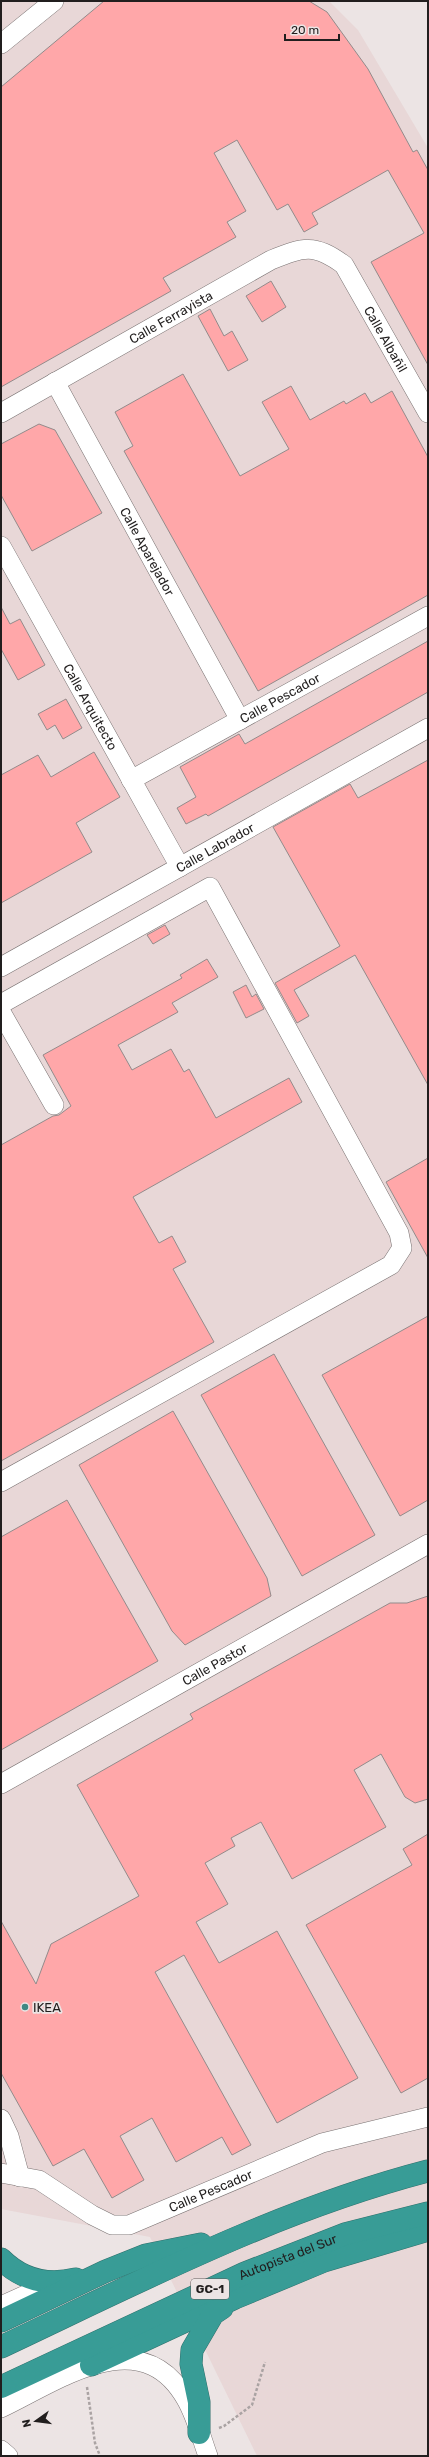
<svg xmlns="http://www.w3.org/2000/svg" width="429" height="2457" viewBox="0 0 429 2457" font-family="Rubik,sans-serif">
  <rect width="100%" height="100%" fill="#ece4e4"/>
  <path fill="#e8d7d7" d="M1,1H329L358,30L428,148V2456H257L150,2237L1,2209Z"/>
  <path fill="#ffa7a9" stroke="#938b8b" d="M104,1H309L327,12L368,69L413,152L417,150L428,170V365L371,262L424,233L388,170L312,213L318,224L304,232L288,204L277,210L237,140L214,153L246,211L227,222L236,237L163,278L171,291L1,387V87Z
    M271,281L286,307L262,322L246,296Z
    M210,309L224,336L232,331L248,360L228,371L198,316Z
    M183,374L240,476L289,449L262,402L291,386L310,420L344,401L346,404L365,393L371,403L392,391L428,457V595L258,691L124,451L133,446L115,412Z
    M39,424L55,430L102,513L32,551L1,495V444Z
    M1,607L10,624L20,619L45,665L18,680L1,649Z
    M428,641V692L208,816L206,814L186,824L177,808L196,797L180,767L239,734L245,744Z
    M66,699L82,728L63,739L55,725L47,730L38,714Z
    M94,752L120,797L76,823L92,852L1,903V775L38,755L51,777Z
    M428,760V1085L355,955L294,990L309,1016L297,1023L275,983L340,946L273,827L350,784L358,798Z
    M165,925L170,934L153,944L147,935Z
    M207,959L218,977L172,1003L178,1012L118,1045L132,1070L171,1049L184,1072L189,1069L216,1118L289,1078L302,1102L133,1197L159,1243L172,1236L186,1262L173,1269L214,1342L1,1461V1145L53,1116L59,1115L71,1106L43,1055L182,978L180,975Z
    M246,985L252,997L256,994L264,1009L246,1018L233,992Z
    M428,1158V1258L386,1182Z
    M428,1316V1500L400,1516L322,1375Z
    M274,1354L375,1535L302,1576L201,1395Z
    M173,1411L267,1578L271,1596L185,1645L172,1631L79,1465Z
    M67,1500L158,1661L1,1750V1537Z
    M428,1596V1799L415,1803L405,1797L381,1754L354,1770L386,1827L292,1879L261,1822L231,1838L235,1846L205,1863L228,1904L196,1922L219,1963L277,1931L358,2078L277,2123L184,1955L155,1972L251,2145L232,2155L222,2137L176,2162L152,2118L120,2136L144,2180L112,2198L84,2149L53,2166L1,2073V1921L36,1984L51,1944L139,1896L77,1785L193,1719L190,1714L390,1603H407Z
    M428,1834V2078L401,2093L306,1925L412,1865L403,1849Z"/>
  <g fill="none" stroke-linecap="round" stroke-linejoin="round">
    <g stroke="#7a7373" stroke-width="20">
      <g id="minor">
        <path d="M1,44L54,1"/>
        <path id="s1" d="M55,382L240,720"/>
        <path id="s2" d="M1,413L271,260C304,247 314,243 344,265L428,413"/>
        <path id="s3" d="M1,546L180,867"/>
        <path id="s4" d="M131,780L428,616"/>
        <path id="s5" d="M1,967L428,728"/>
        <path d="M1,1004L210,887L399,1233L402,1248L391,1265L1,1482"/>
        <path d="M1,1012L54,1105"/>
        <path id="s6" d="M1,1784L428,1544"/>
        <path d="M1,2119L9,2136L20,2177"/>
        <path id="s7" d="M1,2173L39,2180L92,2215L112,2225H129L322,2143L428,2117"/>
        <path d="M1,2306L32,2292L59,2283"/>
        <path d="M1,2408C58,2381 141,2320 186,2399C196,2416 201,2437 208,2456"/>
        <path d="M1,2450L8,2456"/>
      </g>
    </g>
    <g stroke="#30706c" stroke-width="23">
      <g id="highway">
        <path d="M1,2259C22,2280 48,2286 76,2279"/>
        <path d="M1,2321L106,2271L146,2255L201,2244"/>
        <path d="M1,2347C141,2281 278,2210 428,2171"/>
        <path d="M91,2365L235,2298L324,2261L428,2230"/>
        <path id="s8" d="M1,2387L245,2273L345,2234L428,2213"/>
        <path d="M199,2433V2402L191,2364L192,2350L213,2314L222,2308"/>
      </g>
    </g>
    <path stroke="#aaa3a3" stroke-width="2.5" stroke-dasharray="3 2" stroke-linecap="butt" d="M87,2387L95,2443L100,2456
      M219,2428L224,2426L252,2405L265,2362"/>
    <use href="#minor" stroke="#fff" stroke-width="19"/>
    <use href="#highway" stroke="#389c96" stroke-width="22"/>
  </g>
  <circle fill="#408883" stroke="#ece4e4" stroke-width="1.5" cx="25" cy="2007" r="4"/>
  <g text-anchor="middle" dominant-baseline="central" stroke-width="3.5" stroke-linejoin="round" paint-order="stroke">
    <rect fill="#ece4e4" stroke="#5e5959" stroke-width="1" x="191" y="2279" width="38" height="20" rx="3"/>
    <g font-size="12" font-weight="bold" fill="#211e1e">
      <text x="210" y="2289">GC-1</text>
    </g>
    <g font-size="13" fill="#211e1e" stroke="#ece4e4">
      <text stroke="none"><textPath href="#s2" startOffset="195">Calle Ferrayista</textPath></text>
      <text stroke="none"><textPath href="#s2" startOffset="474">Calle Albañil</textPath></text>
      <text stroke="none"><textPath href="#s1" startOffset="193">Calle Aparejador</textPath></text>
      <text stroke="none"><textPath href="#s4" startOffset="170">Calle Pescador</textPath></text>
      <text stroke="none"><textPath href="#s3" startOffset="184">Calle Arquitecto</textPath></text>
      <text stroke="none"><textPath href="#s5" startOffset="245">Calle Labrador</textPath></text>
      <text stroke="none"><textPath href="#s6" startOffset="245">Calle Pastor</textPath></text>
      <text stroke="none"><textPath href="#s7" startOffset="230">Calle Pescador</textPath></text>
      <text stroke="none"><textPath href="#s8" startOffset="315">Autopista del Sur</textPath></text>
    </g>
    <g font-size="13" fill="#211e1e" stroke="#ece4e4" text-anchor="start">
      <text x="33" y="2007">IKEA</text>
    </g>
  </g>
  <rect width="429" height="2457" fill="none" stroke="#211e1e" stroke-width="4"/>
  <g transform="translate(36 2421) rotate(256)" stroke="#ece4e4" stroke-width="3" paint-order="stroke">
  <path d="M0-3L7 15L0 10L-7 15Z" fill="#211e1e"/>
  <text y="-6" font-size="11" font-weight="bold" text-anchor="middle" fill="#211e1e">N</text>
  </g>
  <path d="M285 34v6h54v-6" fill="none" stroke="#211e1e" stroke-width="2"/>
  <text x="291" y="34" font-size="12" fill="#211e1e" stroke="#ece4e4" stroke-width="3" paint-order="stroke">20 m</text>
</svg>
